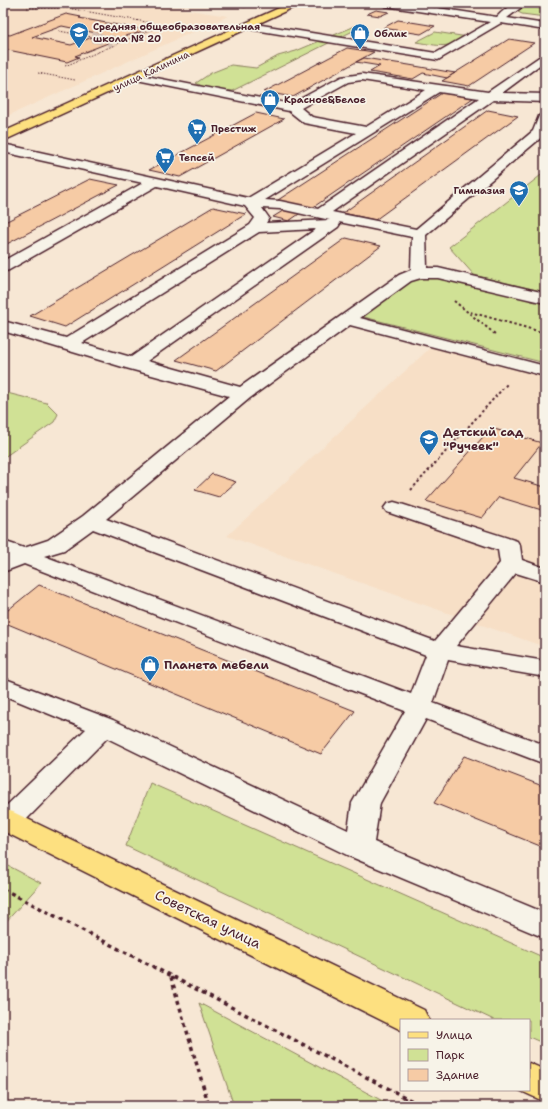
<svg xmlns="http://www.w3.org/2000/svg" width="548" height="1109" viewBox="0 0 548 1109" font-family="'Shantell Sans',sans-serif">
  <rect width="100%" height="100%" fill="#f7e7d4"/>
  <filter id="ink" filterUnits="userSpaceOnUse"><feTurbulence type="fractalNoise" baseFrequency=".025" numOctaves="2"/><feDisplacementMap in="SourceGraphic" scale="8" xChannelSelector="R" yChannelSelector="G"/><feConvolveMatrix kernelMatrix="1 2 1 2 8 2 1 2 1" color-interpolation-filters="sRGB"/></filter>
  <g filter="url(#ink)">
    <path fill="#f7dfc6" d="M91,3H143L228,16L3,118V8Z
      M431,347L545,377V647L227,536Z"/>
    <path fill="#d0e195" stroke="#8d8060" d="M528,6L545,8V17L522,14L516,11Z
      M360,24L365,25L232,91L213,92L196,83L211,73L231,65L256,68L278,56L296,51Z
      M435,32L468,37C447,49 440,46 416,42Z
      M545,172V292L474,275L449,247Z
      M443,277L545,302V363L360,316L408,281L419,278Z
      M3,392L47,403L58,414L54,422L3,458Z
      M150,783L545,958V1044L529,1037V1020H494L126,846Z
      M3,863L41,883L3,925Z
      M199,1003L392,1106H234Z"/>
    <path fill="#f6cba5" stroke="#4a1f2b" fill-rule="evenodd" d="M224,3H254L245,7Z
      M376,10L389,12L380,16L367,14Z
      M66,14L81,17L79,18L145,30L132,35H128L75,56L79,57L67,62L3,49V34L10,35ZM62,26L101,34L71,45L32,37Z
      M398,20L417,23L435,26L421,34L383,28Z
      M509,39L534,43L469,86L442,81Z
      M347,48L374,52L293,97L264,92Z
      M364,58L409,65L455,73L447,78L423,73L413,79L370,72L380,66L356,62Z
      M442,93L473,98L312,208L278,200Z
      M488,110L518,116L375,220L343,213Z
      M256,113L284,119L180,177L149,170Z
      M90,179L119,185L3,246V223Z
      M213,207L246,214L65,327L30,316Z
      M286,209L302,212L289,221L273,217Z
      M346,238L381,246L216,371L176,360Z
      M491,428L542,443L514,478L545,487V511L499,497L482,518L426,501Z
      M212,474L236,482L219,497L195,490Z
      M39,585L157,632L355,711L321,754L3,622V614Z
      M464,756L545,787V848L434,803Z"/>
    <g fill="none" stroke-linecap="round" stroke-linejoin="round">
      <path stroke="#d4bfb2" stroke-width="11" stroke-dasharray="11 5.5" stroke-linecap="butt" d="M92,37L113,41"/>
      <g stroke="#4a1f2b" stroke-width="3">
        <path id="minor" d="M3,3H11L3,9Z
          M380,3H405L497,17C506,7 513,3 527,3L507,18L545,24V30L501,23L438,60L249,29L244,26L249,23L436,53L490,22L385,6Z
          M527,3H545V8L529,5Z
          M545,53V61L502,93L545,94V102L493,100L332,212L416,229L533,131L539,116L545,112L543,136L426,235L427,268H438L545,293V303L438,278H421L411,281L360,318L545,366V376L350,325L250,398L106,519L435,641L500,563L498,550L387,512L384,508L387,504L394,502L401,504L517,541L520,546L522,560L545,568V582L516,573L456,646L545,661V677L448,660L433,703L545,745V764L426,719L380,803L374,842L545,913V938L349,856L107,738L18,828L8,831L3,830V809L86,729L3,695V678L113,720L348,830L352,803L405,711L24,564L3,572V541L24,548L48,540L83,516L229,396L126,368L3,331V321L66,338L250,225L255,218L245,206L157,186L9,270L3,272V261L143,183L3,152V144L248,198L356,133L304,123L289,111L132,79L130,77L132,75L136,74L291,104L341,77L362,74L488,92ZM362,80L426,90L366,127L312,117L301,108L348,82ZM439,92L479,98L318,209L280,201L265,200ZM262,208L280,209L330,220L266,223L269,218ZM339,222L412,237L411,270L399,275L240,387L147,361L338,227L340,224ZM316,229L131,357L82,343L259,232ZM93,529L426,655L411,694L44,556L64,550Z"/>
      </g>
      <g stroke="#4a1f2b" stroke-width="3">
        <path id="major" d="M290,3H303L3,141V132Z
          M3,809L13,812L424,1010L429,1020H401V1030L3,831Z
          M529,1063L545,1070V1102L519,1090H529Z"/>
      </g>
      <path stroke="#4a1f2b" stroke-width="1" stroke-dasharray="1.5 1.5" stroke-linecap="butt" d="M27,8H67L163,25
        M59,31L92,37
        M113,41L122,43
        M65,66L162,25
        M38,73L75,80"/>
      <path stroke="#4a1f2b" stroke-width="2" stroke-dasharray="2.5 2.5" stroke-linecap="butt" d="M454,301L495,334
        M470,312L545,333
        M411,490L507,384"/>
      <path stroke="#4a1f2b" stroke-width="3.5" stroke-dasharray="4 4" stroke-linecap="butt" d="M3,889L422,1106
        M171,977L209,1106
        M400,1106L405,1097"/>
      <use href="#minor" fill="#f7f3e8" fill-rule="evenodd"/>
      <use href="#major" fill="#fde080" fill-rule="evenodd"/>
    </g>
  </g>
  <defs>
    <g id="school-pin" transform="scale(1)"><path d="M0 17L-7.5 6A9.5 9.5 0 1 1 7.5 6Z" fill="#1f6fb2" stroke="#f7f3e8"/><path d="M0-5L7-2L0 1L-7-2ZM-4 1L0 2.5L4 1V4Q0 6-4 4Z" fill="#fff"/></g>
    <g id="shop-pin" transform="scale(1)"><path d="M0 17L-7.5 6A9.5 9.5 0 1 1 7.5 6Z" fill="#1f6fb2" stroke="#f7f3e8"/><path d="M-5-2.5h2.3a2.7 3.5 0 0 1 5.4 0H5L5.5 6h-11ZM-1.5-2.5h3a1.5 2.3 0 0 0-3 0Z" fill="#fff"/></g>
    <g id="supermarket-pin" transform="scale(1)"><path d="M0 17L-7.5 6A9.5 9.5 0 1 1 7.5 6Z" fill="#1f6fb2" stroke="#f7f3e8"/><path d="M-6-5.5h2.5l.6 2H6L4.5 2H-2.5L-4.4-4H-6ZM-1.5 3.2a1.3 1.3 0 1 0 .1 0ZM3 3.2a1.3 1.3 0 1 0 .1 0Z" fill="#fff"/></g>
  </defs>
  <g fill-rule="evenodd">
    <use href="#school-pin" x="79" y="32"/>
    <use href="#shop-pin" x="360" y="33"/>
    <use href="#shop-pin" x="270" y="99"/>
    <use href="#supermarket-pin" x="197" y="128"/>
    <use href="#supermarket-pin" x="165" y="157"/>
    <use href="#school-pin" x="519" y="190"/>
    <use href="#school-pin" x="429" y="439"/>
    <use href="#shop-pin" x="150" y="665"/>
  </g>
  <g text-anchor="middle" dominant-baseline="central" stroke-width="3.5" stroke-linejoin="round" paint-order="stroke">
    <g font-size="10" font-weight="bold" fill="#4a1f2b" stroke="#f7f3e8" text-anchor="start">
      <text x="93" y="26">Средняя общеобразовательная<tspan x="93" dy="12">школа № 20</tspan></text>
      <text x="374" y="33">Облик</text>
      <text x="284" y="99">Красное&amp;Белое</text>
      <text x="211" y="128">Престиж</text>
      <text x="179" y="157">Тепсей</text>
      <text x="505" y="190" text-anchor="end">Гимназия</text>
    </g>
    <g font-size="10" fill="#4a1f2b" stroke="#f7f3e8">
      <text transform="translate(151 71) rotate(-25)">улица Калинина</text>
    </g>
    <g font-size="12" font-weight="bold" fill="#4a1f2b" stroke="#f7f3e8" text-anchor="start">
      <text x="443" y="432">Детский сад<tspan x="443" dy="14">"Ручеек"</tspan></text>
      <text x="164" y="665">Планета мебели</text>
    </g>
    <g font-size="14" fill="#4a1f2b" stroke="#f7f3e8">
      <text transform="translate(208 919) rotate(26)">Советская улица</text>
    </g>
  </g>
  <rect width="548" height="1109" fill="none" stroke="#f7f3e8" stroke-width="16"/>
  <rect x="8" y="8" width="532" height="1093" fill="none" stroke="#4a1f2b" stroke-width="1.5" filter="url(#ink)"/>
  <rect x="400" y="1019" width="130" height="72" fill="#f7f3e8" stroke="#b29e9c"/>
  <rect x="408" y="1032" width="20" height="6" fill="#fde080" stroke="#b29e9c"/>
  <text x="436" y="1039" font-size="12" fill="#4a1f2b">Улица</text>
  <rect x="408" y="1049" width="20" height="12" fill="#d0e195" stroke="#b29e9c"/>
  <text x="436" y="1059" font-size="12" fill="#4a1f2b">Парк</text>
  <rect x="408" y="1069" width="20" height="12" fill="#f6cba5" stroke="#b29e9c"/>
  <text x="436" y="1079" font-size="12" fill="#4a1f2b">Здание</text>
</svg>
